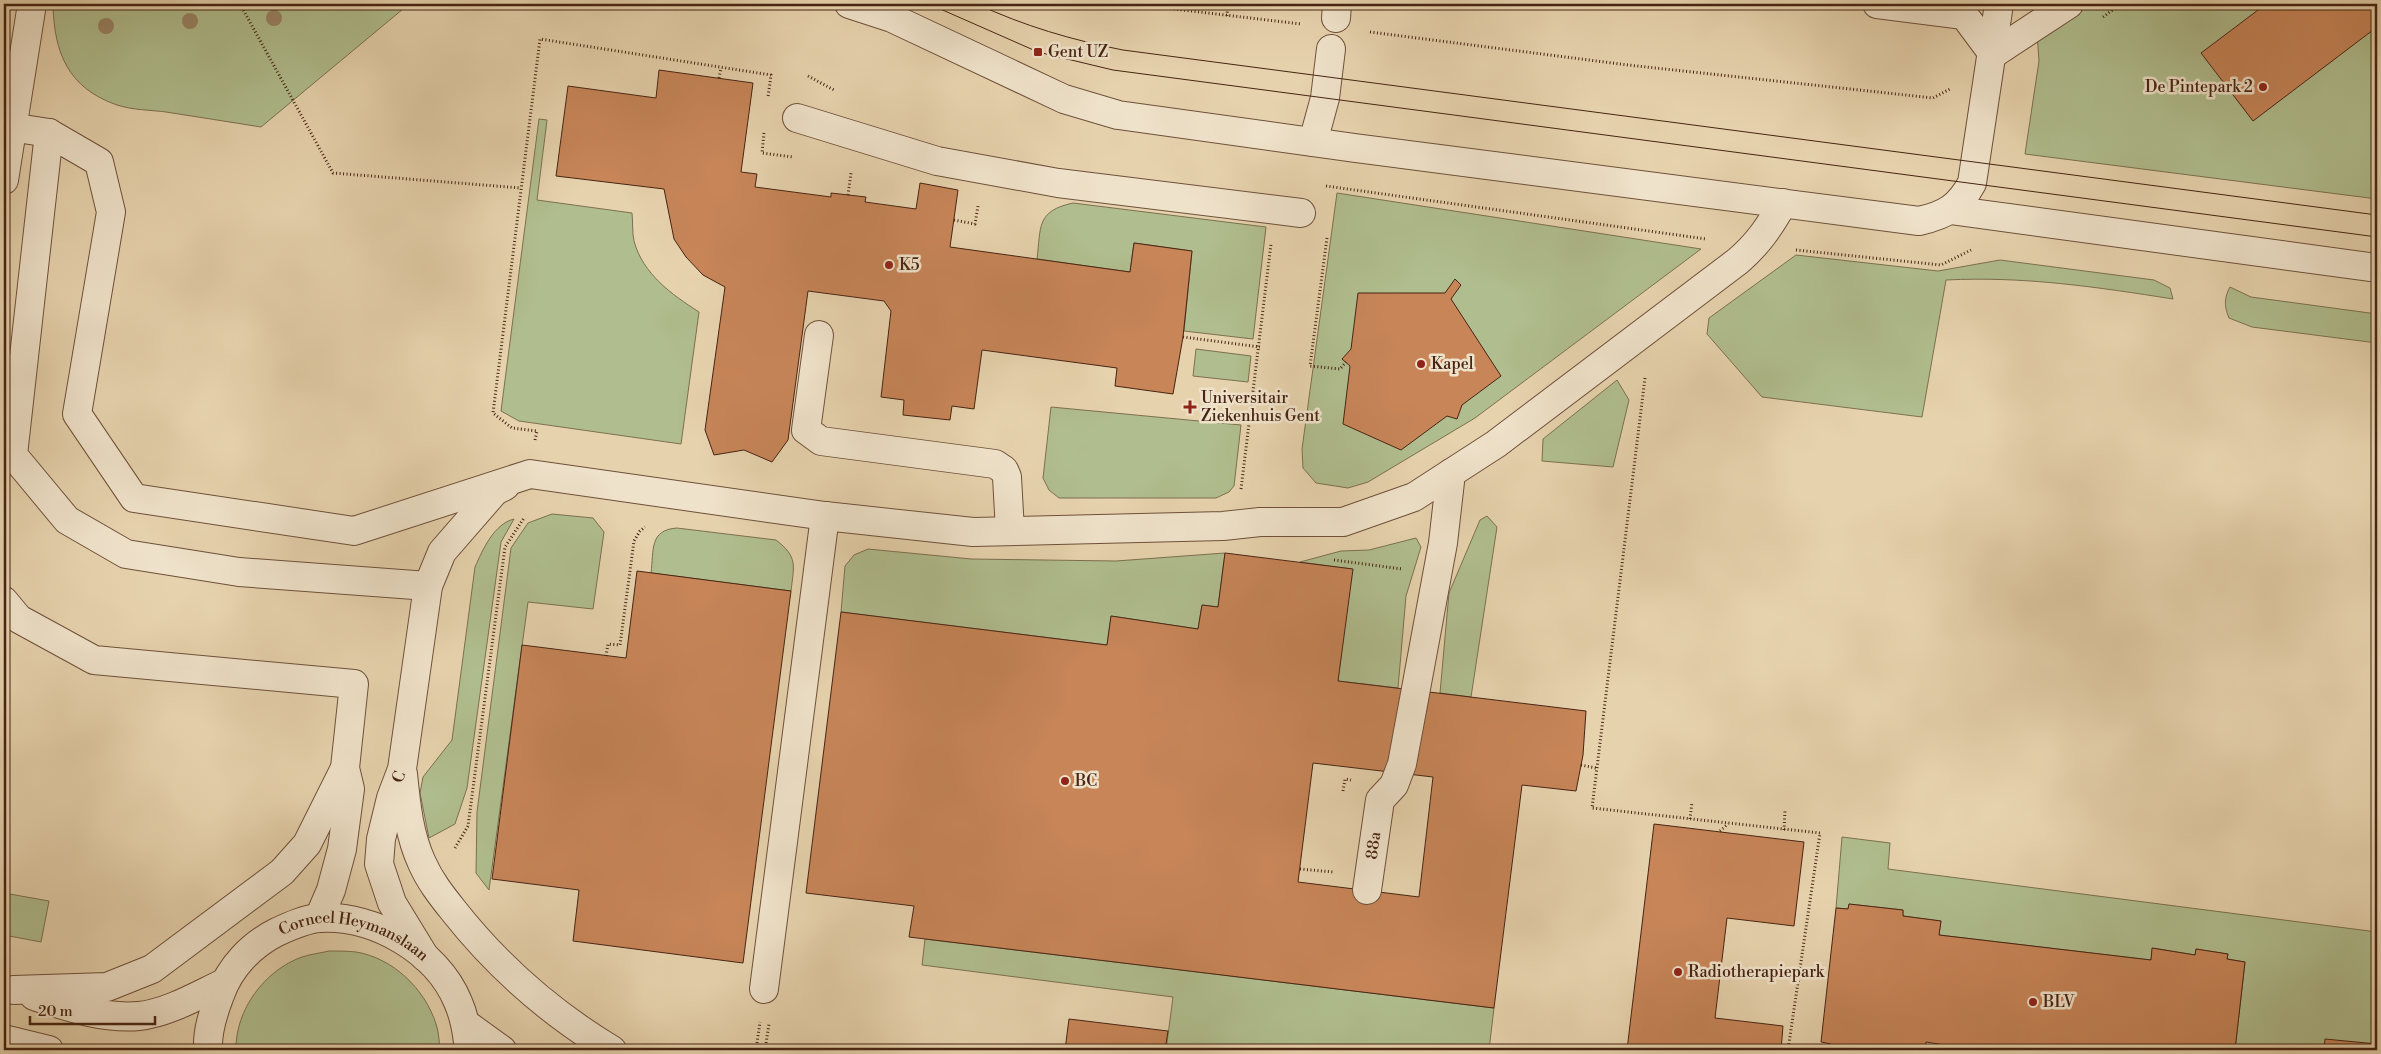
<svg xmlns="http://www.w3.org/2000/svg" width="2381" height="1054" viewBox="0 0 2381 1054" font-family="'Libre Bodoni',serif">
  <rect width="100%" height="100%" fill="#e6d2ad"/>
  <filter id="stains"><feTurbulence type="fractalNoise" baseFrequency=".004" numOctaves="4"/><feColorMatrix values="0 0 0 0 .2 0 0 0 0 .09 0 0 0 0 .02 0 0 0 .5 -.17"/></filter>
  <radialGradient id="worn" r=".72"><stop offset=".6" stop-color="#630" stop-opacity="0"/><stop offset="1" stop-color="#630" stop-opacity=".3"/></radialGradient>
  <path fill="#b0bd8e" stroke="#7c7050" d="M53,4H409L261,127C230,122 198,117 166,112C151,110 132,110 117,105C68,88 54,53 53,4Z
    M2035,4H2377V199L2025,154L2039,61Z
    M539,119L547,120L537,200L632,213C633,222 632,232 634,241C643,274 671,294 699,312L681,444L519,421L501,411Z
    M1337,193L1701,249L1475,418L1368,482L1348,488L1316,483L1303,468L1302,449Z
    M1073,203L1266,227L1253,339L1184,331L1192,251L1134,243L1130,272L1037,259C1041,227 1036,211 1073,203Z
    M1796,255L1938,271L2000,260L2154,280L2170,288L2173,299C2097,287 2023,276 1946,280L1922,417L1762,397L1707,334L1709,318Z
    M2230,287L2251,297L2377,314V343L2252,327L2229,318C2224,306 2224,298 2230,287Z
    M1196,349L1251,356L1248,382L1193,376Z
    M1617,380L1629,400L1613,467L1542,461L1543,439Z
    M1051,407L1241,425L1234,486L1229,492L1216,498H1059L1049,490L1043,478Z
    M552,514L593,518L604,532L593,609L528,602L489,890L476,873L477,812L511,548L528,523Z
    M1487,516L1497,527L1471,697L1440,693L1449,593L1480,520Z
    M514,519L501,542L467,788L455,824L429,838L420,793L423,777L452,740L475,567C483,549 494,524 514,519Z
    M677,528L776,540C798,557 794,565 791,591L651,573C654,550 649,530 677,528Z
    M1416,538L1421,547L1406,596L1398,688L1338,681L1352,569L1300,562L1341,551L1369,550Z
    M868,549L971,559L1116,561L1225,553L1218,607L1202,605L1198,629L1111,616L1107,645L841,612L845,566L854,555Z
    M1842,837L1890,843L1888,869L2377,932V1050H2235L2245,962L2227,959L2228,954L2196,949L2195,955L2153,948L2151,960L1939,935L1941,921L1903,916V910L1849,904L1848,909L1836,908Z
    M4,893L49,901L41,942L4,935Z
    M925,939L1494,1008L1489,1050H1166L1173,997L922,965Z
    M329,951C338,951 348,951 356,952C393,958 425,989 436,1024C439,1032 439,1042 440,1050H236C235,1010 265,970 302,957C311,954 321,953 329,951Z"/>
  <path fill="#c78558" stroke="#472413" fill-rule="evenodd" d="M2266,4H2377V27L2253,121L2201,53Z
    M659,70L753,83L741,172L757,174L755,187L831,197V193L866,197L865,202L916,209L920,183L958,190L950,247L1130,272L1134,243L1192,251L1183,337L1173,394L1115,386L1117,368L982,350L974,409L952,406L950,420L903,415L904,400L881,397L891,311L884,301L808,291L788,440L772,462L744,450L714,455L705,430L725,287L703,275L686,257L674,239L664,189L556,176L568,86L656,98Z
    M1455,279L1461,285L1451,299L1501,376L1462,405L1457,419L1447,416L1401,450L1343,424L1350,366L1342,359L1351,349L1358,293H1445Z
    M1225,553L1353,569L1338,681L1586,711L1583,755L1576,791L1522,785L1494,1008L909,937L914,906L806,893L841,612L1107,645L1111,616L1198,629L1202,605L1218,607ZM1313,763L1433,777L1419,897L1298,882Z
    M637,571L791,591L743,963L573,941L579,890L492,879L522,645L626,658Z
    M1654,824L1804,842L1794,926L1727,918L1715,1018L1783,1026L1781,1050H1627Z
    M1849,904L1903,910V916L1941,921L1939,935L2151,960L2152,948L2195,955L2196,949L2228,954L2227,959L2245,962L2235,1050H1975L1926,1042L1925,1050H1831V1044L1821,1042L1836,908L1848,909Z
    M1069,1019L1168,1031L1165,1050H1065Z
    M2325,1039L2377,1044V1050H2324Z"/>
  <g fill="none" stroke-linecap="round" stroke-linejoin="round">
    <g stroke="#6f503a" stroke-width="30">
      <g id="minor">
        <path d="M849,4L892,18L1064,99L1118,115L1355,148L1919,221C1946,215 1959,207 1972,183L1999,4"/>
        <path d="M1877,4L1964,15L1993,54"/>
        <path d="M1336,18L1337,4"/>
        <path d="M1993,54L2069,4"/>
        <path d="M797,118L937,161L1058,183L1301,213"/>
        <path d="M4,126L49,133L99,162L111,212L77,414L134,498L354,531L530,474L825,516L973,532L1223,526L1260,522H1343L1414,497L1496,444L1738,261C1758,244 1770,226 1783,203"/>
        <path d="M49,133L13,455L67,520L126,554L239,572L428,586"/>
        <path d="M1313,142L1325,98L1331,49"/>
        <path d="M4,180L32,4"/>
        <path d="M1950,210L2377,268"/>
        <path d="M819,335L806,430L821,441L995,464L1004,470L1007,477L1010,531"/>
        <path d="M4,601L19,619L94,660L354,684L345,768L350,789L342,849L331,890L319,918"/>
        <path d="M403,774C406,804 409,835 422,863C430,881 441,895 453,910C497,966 552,1014 612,1050"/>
        <path id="s1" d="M1367,890L1380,800L1394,785L1402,764L1443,543L1451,473"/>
        <path id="s2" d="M425,957L392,903L379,864L381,839L391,798L402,769L428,586L442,552L495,491L505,486"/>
        <path d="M764,989L825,516"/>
        <path d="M14,990L107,987L152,969L282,872L307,844L345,768"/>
        <path d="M34,996C68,1007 103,1019 139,1016C168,1013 198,995 224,983"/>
        <path d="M466,1024L502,1050"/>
        <path d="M4,1039L49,1050"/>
        <path id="s3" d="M208,1050C207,1031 213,1013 220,995C230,967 251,945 277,932C290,926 305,919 320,918C375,915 437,951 458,1002C465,1018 467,1033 469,1050"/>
      </g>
    </g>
    <path stroke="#472413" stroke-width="3" stroke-dasharray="1 2.5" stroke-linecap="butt" d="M240,4L333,173L521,188
      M1132,4L1301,24
      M1058,5L1059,4
      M1227,16L1228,4
      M2103,17L2121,4
      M1370,32L1628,65L1933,98L1950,89
      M808,76L834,90
      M719,78L721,68
      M764,133L762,153L793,157
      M1326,186L1706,239
      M848,195L851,173
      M954,220L975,224L978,206
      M1327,238L1310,366L1340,369L1346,362
      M1796,250L1941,265L1971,250
      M1183,337L1260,347
      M1645,378L1592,808L1820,833L1788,1050
      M535,440L537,431L512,428L493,413L540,39L771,75L768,97
      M1241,489L1271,244
      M1334,560L1402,569
      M606,656L608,644L620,645L634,541L640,531L645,527
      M1581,765L1596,768
      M1343,791L1345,779L1351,780
      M1690,819L1692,802
      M1784,830L1785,811
      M1720,831L1728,824
      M455,848L468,826L505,547L524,518
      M1300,869L1333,872
      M646,1045L657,1050
      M756,1050L760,1022
      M765,1050L769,1024"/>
    <use href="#minor" stroke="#efe2ca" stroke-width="28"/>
    <path stroke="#472413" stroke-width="1" d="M929,4L1038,52L1113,70L2377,237
      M977,4C1024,26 1072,40 1123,50L2377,215"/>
  </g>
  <g fill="#9a8366">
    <circle cx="274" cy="18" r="8"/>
    <circle cx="190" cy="21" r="8"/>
    <circle cx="106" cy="26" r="8"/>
  </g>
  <g fill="#8f2418" stroke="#efe2ca" stroke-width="2">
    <rect x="1033" y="47" width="10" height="10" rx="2.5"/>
    <circle cx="2263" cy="87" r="5"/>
    <circle cx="889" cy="265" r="5"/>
    <circle cx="1421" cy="364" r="5"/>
    <path d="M1187.5 399.5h5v5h5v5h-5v5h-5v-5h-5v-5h5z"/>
    <circle cx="1065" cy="781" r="5"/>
    <circle cx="1678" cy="972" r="5"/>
    <circle cx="2033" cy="1002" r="5"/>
  </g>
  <g text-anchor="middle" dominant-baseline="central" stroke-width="5" stroke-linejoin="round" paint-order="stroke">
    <g font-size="16" fill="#472413" stroke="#efe2ca" text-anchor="start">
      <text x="1048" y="52">Gent UZ</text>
      <text x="2253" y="87" text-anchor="end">De Pintepark 2</text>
      <text x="899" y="265">K5</text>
      <text x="1431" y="364">Kapel</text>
      <text x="1201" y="398">Universitair<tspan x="1201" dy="18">Ziekenhuis Gent</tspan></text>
      <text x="1075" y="781">BC</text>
      <text x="1688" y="972">Radiotherapiepark</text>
      <text x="2043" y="1002">BLV</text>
    </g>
    <g font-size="16" fill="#472413" stroke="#efe2ca">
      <text stroke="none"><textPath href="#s2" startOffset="194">C</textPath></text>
      <text stroke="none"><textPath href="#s1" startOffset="45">88a</textPath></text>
      <text stroke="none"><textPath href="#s3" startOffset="226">Corneel Heymanslaan</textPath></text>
    </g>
  </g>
  <rect width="2381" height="1054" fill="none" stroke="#e6d2ad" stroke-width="20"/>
  <rect x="5" y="5" width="2371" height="1044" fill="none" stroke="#472413" stroke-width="2.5"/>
  <rect x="10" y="10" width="2361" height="1034" fill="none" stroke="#472413"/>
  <path d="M30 1016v8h125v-8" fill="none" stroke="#472413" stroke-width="2.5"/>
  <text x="38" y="1016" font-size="15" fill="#472413" stroke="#efe2ca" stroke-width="4" paint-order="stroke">20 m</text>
  <rect width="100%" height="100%" filter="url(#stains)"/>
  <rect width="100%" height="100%" fill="url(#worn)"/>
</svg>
